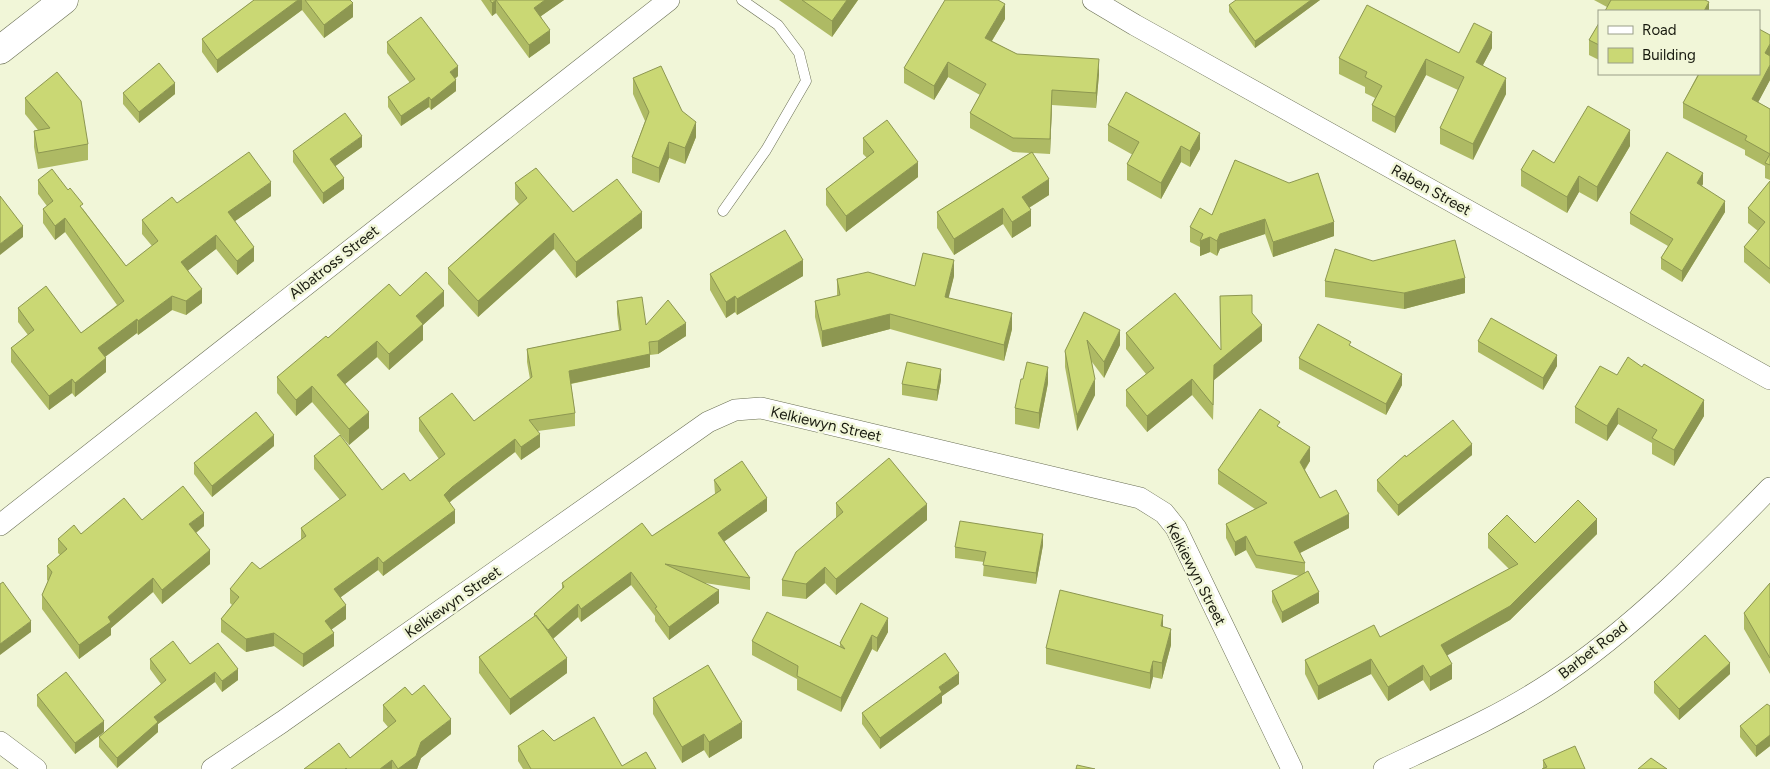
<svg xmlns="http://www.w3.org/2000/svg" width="1770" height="769" viewBox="0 0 1770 769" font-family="Figtree,sans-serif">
  <rect width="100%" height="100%" fill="#f1f6d8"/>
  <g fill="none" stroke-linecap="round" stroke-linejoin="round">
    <g stroke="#696e53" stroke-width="11">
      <path id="lane" d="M723,211L766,150L806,81L799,53L778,25L742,0"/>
    </g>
    <g stroke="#696e53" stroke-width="22">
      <path id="street" d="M1093,0L1135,25L1770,379
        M0,525L669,0
        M0,742L36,769
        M212,769L282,722L708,422L735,410L761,408L1140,498L1164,513L1176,528L1292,769
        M1384,769C1441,742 1499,717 1552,682C1632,629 1704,556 1770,488"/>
    </g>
    <g stroke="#696e53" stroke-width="29">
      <path id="secondary" d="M0,50L64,0"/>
    </g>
    <use href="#lane" stroke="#fff" stroke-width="10"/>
    <use href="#street" stroke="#fff" stroke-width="21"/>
    <use href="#secondary" stroke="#fff" stroke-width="28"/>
  </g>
  <path fill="#aeba64" d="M254,0H350L353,17L324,38L302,10L217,73L202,52V39Z
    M481,0H564L541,16L550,43L529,58L496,13L492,16Z
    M779,0H858L832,37Z
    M1320,0L1255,48L1229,12V5Z
    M1594,0H1705L1709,11L1607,7Z
    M1005,19L992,41L1017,54L1099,74L1096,108L1052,105L1050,154L1033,153L1049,195L1029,208L1031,226L1012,238L1003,224L954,255L937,228V212L1030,153L1013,152L970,128V113L980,95L948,77L934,100L904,83V68Z
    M1599,23V60L1589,55V40Z
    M1770,35V80L1758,102L1770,109V180L1765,178V166L1745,155V150L1683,118V103L1698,74H1697H1759Z
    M387,42L458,76L455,79L456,91L431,110L429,107L401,126L388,107V97L410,83L387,53Z
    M1492,48L1483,65L1506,94L1473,160L1440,144V128L1458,90L1426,75L1395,133L1372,121V105L1375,98L1365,93V87L1339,74V58L1459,53Z
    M633,78L682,111L696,137L685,164L669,158L659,183L632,173V157L645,121L633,94Z
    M123,93L175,94L139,123L123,104Z
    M25,98L88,144V160L38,169L34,147V131L38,130L25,114Z
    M1108,125L1200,149L1190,167L1181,162L1161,199L1127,180V164L1133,155L1108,141Z
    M863,138L918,177L846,232L826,205V189L867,158L863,154Z
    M1630,146L1597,202L1579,192L1567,213L1521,186V170Z
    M362,147L335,166L344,189L323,204L293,162V151Z
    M1235,160L1334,236L1273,257L1265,234L1220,249L1217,256L1210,252L1200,256V247L1190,242V227L1212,215Z
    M38,180L83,209L126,266L152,246L142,234V220L177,203L271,196L235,221L254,261L237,275L216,249L188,270L202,303L186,315L172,310L138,335L137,333L105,357L106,372L75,397L72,393L49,410L11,362V348L28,335L18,322V308L81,333L117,305L65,232L55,240L43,223V209L47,206L38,194Z
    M1770,181V284L1744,262V247L1758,231L1748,223V208Z
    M515,183L573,212L642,228L576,278L554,249L478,317L448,284V268L519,204L515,199Z
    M1703,184L1702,186L1725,212L1682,282L1661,269V258L1668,246L1630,224V213Z
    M710,274L803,276L737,315L735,312L726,318L710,290Z
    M954,276L948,298L1012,329L1004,361L890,329L822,347L815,317V301L837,296V279L915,286Z
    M1325,281L1465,293L1404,309L1325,297Z
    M400,296L444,306L423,325V340L389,370L377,357L345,384L369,428L349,445L312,402L296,416L277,393V377L328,338Z
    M617,301L646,325L686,336L658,354L650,355V367L571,384L575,413V426L538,431L540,447L521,460L515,452L450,502L455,523L383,576L378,570L341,597L346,619L331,630L334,646L303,667L274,646L246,652L221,632V619L232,605L230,603V589L260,569L301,540V528L340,500L314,469V456L382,490L410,481L439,459L419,431V418L474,421L530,379L527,362V349L619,330L617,314Z
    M1084,312L1120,345L1104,378L1092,362L1095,395L1077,431L1065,367V351Z
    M1252,313L1262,341L1214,380L1213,420L1192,395L1147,432L1126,406V390L1146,374L1126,349V333L1220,350Z
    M1478,341L1557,366L1543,390L1478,352Z
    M1351,346L1402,385L1386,415L1299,369V358Z
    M1617,375L1704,416L1674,466L1652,454V443L1618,424L1607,441L1575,423V407Z
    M941,380L937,401L902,395V384Z
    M1048,383L1039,429L1015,424V408Z
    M1280,427L1310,461L1305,470L1320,498L1349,528L1300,553L1305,563V573L1319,603L1282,623L1272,602V591L1300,576L1256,568L1246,550L1235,556L1226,538V524L1255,509L1218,484V470Z
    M274,446L212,497L194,474V463Z
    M1472,455L1398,516L1377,491V480L1406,457Z
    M714,480L767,511L724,541L750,578V590L705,583L719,603L669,640L655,621V616L631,585L581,622L578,617L553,639L567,673L510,715L479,673V657L534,617V614L562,589V583L652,536L715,494Z
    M836,503L927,520L836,595L825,583L806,599L782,596V580L836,518Z
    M142,520L204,526L196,533L210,564L162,604L153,592L111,628V635L79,659L42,609V595L48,581L47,580V566L60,555L58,553V539Z
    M1488,534L1535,543L1597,534L1510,620L1447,655L1452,679L1430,691L1423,680L1388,701L1371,674L1318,700L1305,674V660L1380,637L1509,569L1488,548Z
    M1043,545L1036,584L983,576L984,562L955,558V547Z
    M1770,583V674L1744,629V613Z
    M861,603L888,632L877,652L872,649L841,712L797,690V679L752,655V641L840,647V643Z
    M1163,627L1171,645L1162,679L1153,677L1150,689L1046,664V648Z
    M150,659L190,664L238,680L222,692L215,682L158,724V732L117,768L99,747V737L161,684L150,669Z
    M1730,674L1679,720L1654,693V682Z
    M959,684L942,696V703L880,749L862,724V713Z
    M37,695L104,732L75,754L37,706Z
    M412,695L451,734L421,758L417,769H304L350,758L388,727L383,721V705Z
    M653,698L742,738L709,758L704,750L682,763L653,714Z
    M1770,706V746L1756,757L1740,737V726Z
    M554,741L622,766L656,769H523L518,761V746Z
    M1543,760L1585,769L1543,768Z"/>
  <path fill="#8d9751" d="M298,0H302V10L217,73V60Z
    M496,0V13L492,16V3Z
    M545,0H564L534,21V8Z
    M847,0H858L832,37V21Z
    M1311,0H1320L1255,48V41Z
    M1709,2V11H1704Z
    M353,3V17L324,38V25Z
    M1005,4V19L985,52V38Z
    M550,30V43L529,58V45Z
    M1492,32V48L1476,78V62Z
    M1770,44V59L1765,53Z
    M1099,59V74L1096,108V93Z
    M1426,59V75L1395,133V117Z
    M948,62V77L934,100V86Z
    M1770,65V80L1752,114V99Z
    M458,66V76L450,82V72Z
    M1506,78V94L1473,160V144Z
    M456,80V91L431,110V100Z
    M175,83V94L139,123V112Z
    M1052,90V105L1050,154V139Z
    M429,97V107L401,126V116Z
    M696,122V137L685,164V148Z
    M1630,130V146L1597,202V187Z
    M1200,133V149L1190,167V151Z
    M362,136V147L330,170V159Z
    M669,142V158L659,183V168Z
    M1181,146V162L1161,199V183Z
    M918,162V177L846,232V216Z
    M1703,173V184L1697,194V183Z
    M1579,176V192L1567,213V197Z
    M344,178V189L323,204V193Z
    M1049,179V195L1022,212V197Z
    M271,182V196L228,226V212Z
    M1725,201V212L1682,282V271Z
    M1003,208V224L954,255V239Z
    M1031,210V226L1012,238V222Z
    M642,212V228L576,278V262Z
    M65,218V232L55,240V226Z
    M1265,219V234L1220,249L1217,256V241L1220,234Z
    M1334,222V236L1273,257V242Z
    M23,226V237L0,255V244Z
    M554,233V249L478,317V301Z
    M216,235V249L181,276V262Z
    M1210,237V252L1200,256V241Z
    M254,247V261L237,275V261Z
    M803,260V276L737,315V299Z
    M954,260V276L945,313V297Z
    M1465,278V293L1404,309V293Z
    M202,289V303L186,315V301Z
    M444,291V306L423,325V340L389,370V354L416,316Z
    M172,296V310L138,335V321Z
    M735,296V312L726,318V302Z
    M1012,313V329L1004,361V345Z
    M890,314V329L822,347V331Z
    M137,319V333L98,362V348Z
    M686,323V336L658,354V341Z
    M1262,325V341L1214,380L1213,420L1214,365Z
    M1120,330V345L1104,378V362Z
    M377,341V357L337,391V375Z
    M650,354V367L569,384V371Z
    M1557,355V366L1543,390V378Z
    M106,358V372L75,397V383Z
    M1048,367V383L1039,429V413Z
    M941,369V380L937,401V390Z
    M1402,374V385L1386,415V404Z
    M72,379V393L49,410V396Z
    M1095,379V395L1077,431V415Z
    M1192,379V395L1147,432V416Z
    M312,386V402L296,416V400Z
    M1704,400V416L1674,466V450Z
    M1618,408V424L1607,441V426Z
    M369,412V428L349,445V429Z
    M540,434V447L521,460V447Z
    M274,435V446L212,497V486Z
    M515,439V452L452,500L444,508V495L452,487Z
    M1472,444V455L1398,516V505Z
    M1310,447V461L1300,476V462Z
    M767,498V511L718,546V533Z
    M927,504V520L836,595V579Z
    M455,510V523L383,576V563Z
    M204,513V526L189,538V524Z
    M1349,514V528L1294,556V542Z
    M1597,519V534L1510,620L1441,659V645Z
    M1043,534V545L1036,584V573Z
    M1246,536V550L1235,556V542Z
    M210,550V564L162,604V590Z
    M378,557V570L334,602V589Z
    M825,567V583L806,599V584Z
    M631,572V585L581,622V609Z
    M153,578V592L111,628V635L79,659V645L108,617Z
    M719,590V603L669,640V627Z
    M1319,592V603L1282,623V612Z
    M578,604V617L548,643V630Z
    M346,605V619L325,634V621Z
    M1163,615V631L1161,626Z
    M888,618V632L877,652V638Z
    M31,621V632L0,655V644Z
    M1171,629V645L1162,679V663Z
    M274,633V646L246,652V639Z
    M334,633V646L303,667V654Z
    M872,635V649L841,712V698Z
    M567,658V673L510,715V699Z
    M1371,659V674L1318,700V686Z
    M1153,661V677L1150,689V673Z
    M1730,663V674L1679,720V709Z
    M1452,664V679L1430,691V677Z
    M1423,665V680L1388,701V687Z
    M238,669V680L222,692V681Z
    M215,672V682L158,724V732L117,768V758L154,717Z
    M959,673V684L942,696V703L880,749V738L939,687Z
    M451,719V734L421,758L417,769H398L421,742Z
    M104,721V732L75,754V743Z
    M742,722V738L709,758V742Z
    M704,734V750L682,763V747Z
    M1770,735V746L1756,757V746Z
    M392,760V769H380Z"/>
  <path fill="#cad874" stroke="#8d9751" d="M254,0H298L217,60L202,39Z
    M305,0H350L353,3L324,25Z
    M490,0H545L534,8L550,30L529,45L496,0L492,3Z
    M802,0H847L832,21Z
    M945,0H998L1005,4L985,38L1017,54L1099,59L1096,93L1052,90L1050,139L1013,138L970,113L986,84L948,62L934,86L904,68Z
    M1236,0H1311L1255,41L1229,5Z
    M1611,0H1705L1709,2L1704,11H1605Z
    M1367,5L1459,53L1474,23L1492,32L1476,62L1506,78L1473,144L1440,128L1464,77L1426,59L1395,117L1372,105L1382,86L1365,77L1367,72L1339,58Z
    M421,17L458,66L450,72L456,80L431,100L429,97L401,116L388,97L415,79L387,42Z
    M1599,23V45L1589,40Z
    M1759,29L1770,35V44L1765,53L1770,56V65L1752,99L1770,109V165L1765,163L1770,154L1745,140L1747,136L1683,103L1699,74H1759Z
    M159,63L175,83L139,112L123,93Z
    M661,66L682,111L696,122L685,148L669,142L659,168L632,157L649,112L633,78Z
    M57,72L81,101L88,144L38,153L34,131L50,128L25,98Z
    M1126,92L1200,133L1190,151L1181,146L1161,183L1127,164L1139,142L1108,125Z
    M1588,106L1630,130L1597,187L1579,176L1567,197L1521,170L1533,150L1554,163Z
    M345,113L362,136L330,159L344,178L323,193L293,151Z
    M887,120L918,162L846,216L826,189L874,152L863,138Z
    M249,152L271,182L228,212L254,247L237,261L216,235L181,262L202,289L186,301L172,296L138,321L137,319L98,348L106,358L75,383L72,379L49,396L11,348L34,330L18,308L46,286L81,333L124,301L65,218L55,226L43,209L53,201L38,180L52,169L68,190L70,188L83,204L80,206L126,266L158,241L142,220L172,197L177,203Z
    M1032,152L1049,179L1022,197L1031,210L1012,222L1003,208L954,239L937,212Z
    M1667,152L1703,173L1697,183L1725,201L1682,271L1661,258L1673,239L1630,213Z
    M1235,160L1289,183L1318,173L1334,222L1273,242L1265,219L1220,234L1217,241L1210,237L1200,241L1203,234L1190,227L1200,208L1212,215Z
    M536,168L573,212L617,179L642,212L576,262L554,233L478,301L448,268L527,198L515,183Z
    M1770,181V269L1744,247L1765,222L1748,208Z
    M0,196L23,226L0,244Z
    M785,230L803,260L737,299L735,296L726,302L710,274Z
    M1455,240L1465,278L1404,293L1325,281L1335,249L1373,261Z
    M923,253L954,260L945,297L1012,313L1004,345L890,314L822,331L815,301L840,295L837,279L868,272L915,286Z
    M426,272L444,291L416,316L423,324L389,354L377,341L337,375L369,412L349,429L312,386L296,400L277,377L326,336L328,338L389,284L400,296Z
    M1175,293L1221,350L1220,296L1252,295V313L1262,325L1214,365L1213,405L1192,379L1147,416L1126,390L1154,368L1126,333Z
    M642,297L646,325L668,300L686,323L658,341L649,342L650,354L569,371L575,413L529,420L540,434L521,447L515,439L452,487L444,495L455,510L383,563L378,557L334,589L346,605L325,621L334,633L303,654L274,633L246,639L221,619L239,597L230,589L252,562L260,569L306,536L301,528L346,495L314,456L340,435L382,490L404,473L410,481L445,454L419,418L452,393L474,421L532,377L527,349L621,330L617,301Z
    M1084,312L1120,330L1104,362L1087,340L1095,379L1077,415L1065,351Z
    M1491,318L1557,355L1543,378L1478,341Z
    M1318,324L1351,342L1349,345L1402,374L1386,404L1299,358Z
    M1628,357L1642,367L1644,364L1704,400L1674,450L1652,438L1657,430L1618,408L1607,426L1575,407L1600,366L1617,375Z
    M907,362L941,369L937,390L902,384Z
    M1027,362L1048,367L1039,413L1015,408L1021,379H1023Z
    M1260,409L1280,422L1277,426L1310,447L1300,462L1320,498L1336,490L1349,514L1294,542L1305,563L1256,555L1246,536L1235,542L1226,524L1267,503L1218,470Z
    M256,412L274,435L212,486L194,463Z
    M1453,420L1472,444L1398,505L1377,480L1405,455L1406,457Z
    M889,458L927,504L836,579L825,567L806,584L782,580L796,552L843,512L836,503Z
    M742,461L767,498L718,533L750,578L665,564L719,590L669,627L655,608L657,607L631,572L581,609L578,604L548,630L534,614L564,587L562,583L642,523L652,536L721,490L714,480Z
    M183,486L204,513L189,524L210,550L162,590L153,578L108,617L111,622L79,645L42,595L52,572L47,566L67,549L58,539L74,525L81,534L124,498L142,520Z
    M1578,500L1597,519L1510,606L1441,645L1452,664L1430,677L1423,665L1388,687L1371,659L1318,686L1305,660L1374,625L1380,637L1518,564L1488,534L1507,515L1535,543Z
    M960,521L1043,534L1036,573L983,565L986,552L955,547Z
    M1308,571L1319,592L1282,612L1272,591Z
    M3,582L31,621L0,644V584Z
    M1770,583V658L1744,613Z
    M1060,590L1163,615L1161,626L1171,629L1162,663L1153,661L1150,673L1046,648Z
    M861,603L888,618L877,638L872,635L841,698L797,676L798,666L752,641L767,612L845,649L840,643Z
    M536,615L567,658L510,699L479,657Z
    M1705,635L1730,663L1679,709L1654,682Z
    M173,641L190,664L218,643L238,669L222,681L215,672L154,717L158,722L117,758L99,737L166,680L150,659Z
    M945,653L959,673L939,687L942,692L880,738L862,713Z
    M708,665L742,722L709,742L704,734L682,747L653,698Z
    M66,672L104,721L75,743L37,695Z
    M424,685L451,719L421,742L416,756L398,769L392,760L380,769H347L346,768L345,769H304L339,743L350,758L396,721L383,705L405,687L412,695Z
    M1767,704L1770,706V735L1756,746L1740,726Z
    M594,717L622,766L646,752L656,769H531L518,746L543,730L554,741Z
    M1575,746L1585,769H1542L1547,767L1543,760Z
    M1651,758L1667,769H1638Z
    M1077,765L1095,769H1076Z"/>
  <g text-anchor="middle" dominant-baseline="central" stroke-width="5" stroke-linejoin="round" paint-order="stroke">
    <g font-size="15" fill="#181a0f" stroke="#f1f6d8">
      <text transform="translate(1431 190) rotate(29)">Raben Street</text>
      <text transform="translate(334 262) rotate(-38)">Albatross Street</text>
      <text transform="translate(826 424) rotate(13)">Kelkiewyn Street</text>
      <text transform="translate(1196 574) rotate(63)">Kelkiewyn Street</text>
      <text transform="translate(453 602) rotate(-35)">Kelkiewyn Street</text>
      <text transform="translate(1593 650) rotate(-38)">Barbet Road</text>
    </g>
  </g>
  <rect x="1598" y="10" width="162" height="65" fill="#f1f6d8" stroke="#9a9e88"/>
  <rect x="1608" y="26" width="25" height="8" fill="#ffffff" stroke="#9a9e88"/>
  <text x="1642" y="35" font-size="15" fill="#181a0f">Road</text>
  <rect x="1608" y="48" width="25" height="15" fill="#cad874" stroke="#9a9e88"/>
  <text x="1642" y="60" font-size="15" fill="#181a0f">Building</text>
</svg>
